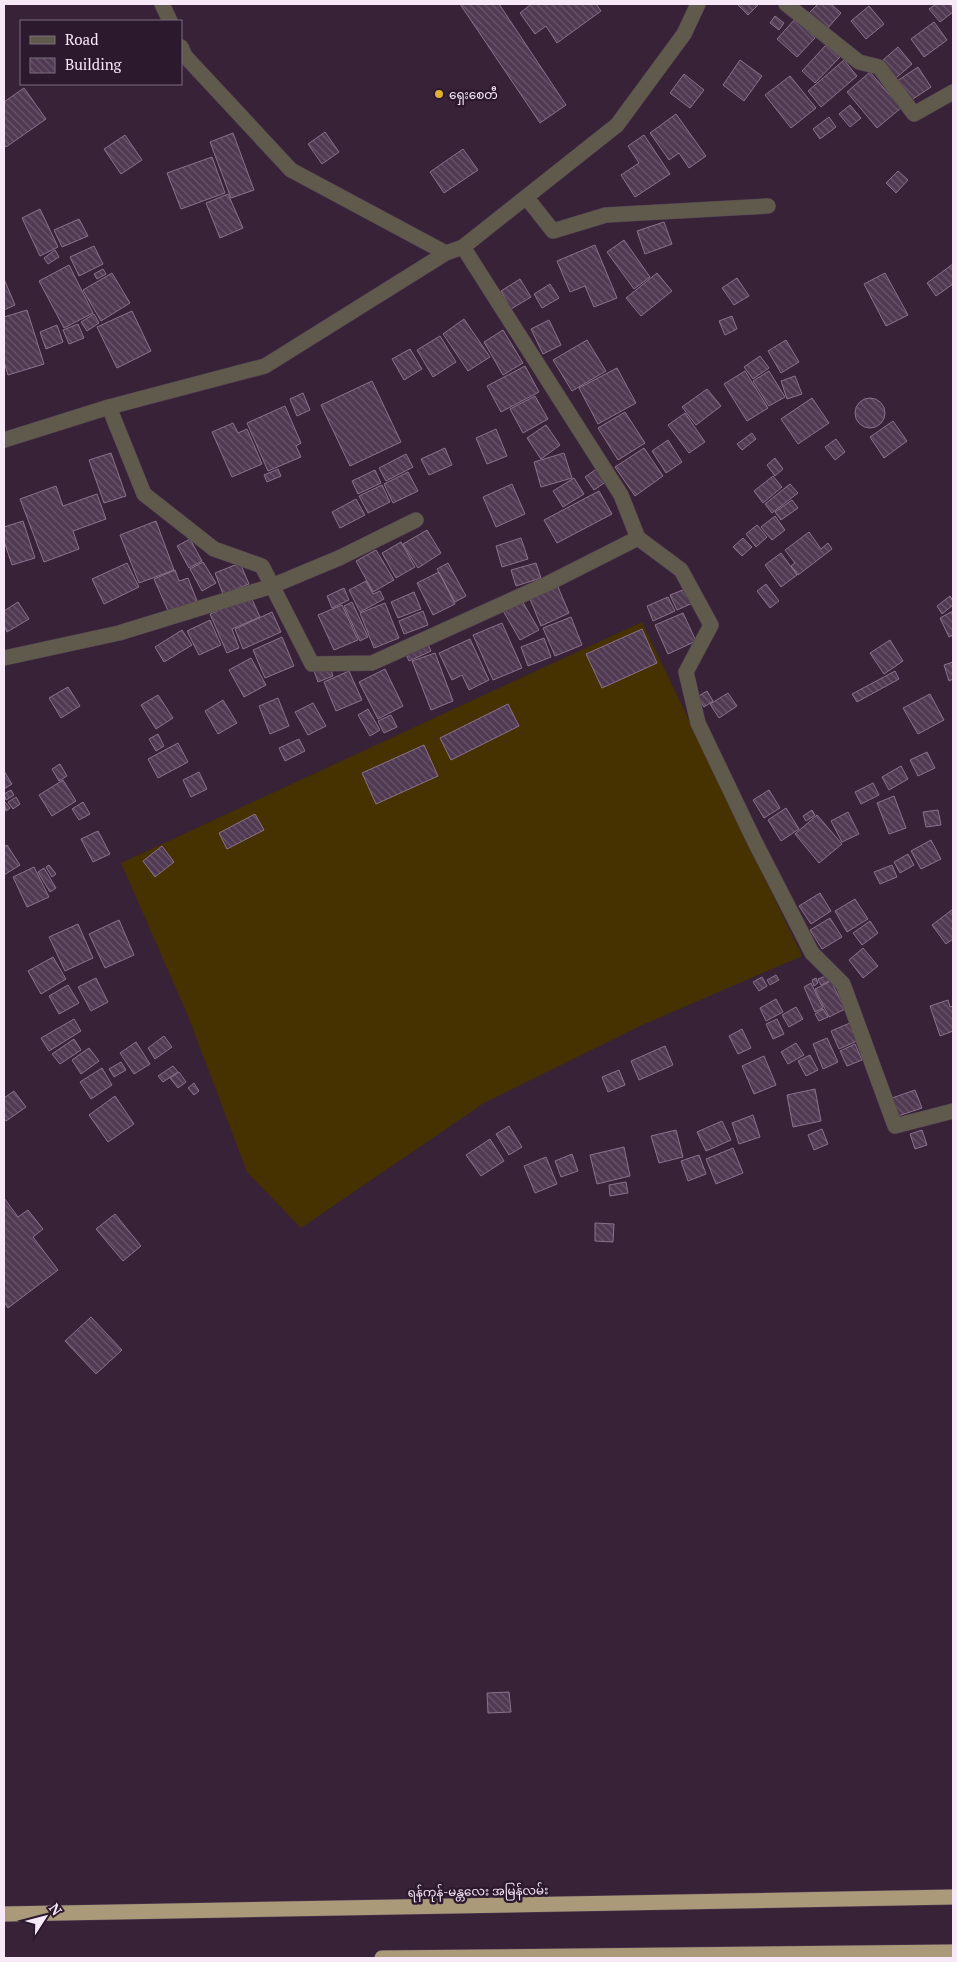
<svg xmlns="http://www.w3.org/2000/svg" width="957" height="1962" viewBox="0 0 957 1962" font-family="'PT Serif','Noto Sans Myanmar',serif">
  <defs>
    <pattern id="building-back-hatch" width="6" height="6" patternUnits="userSpaceOnUse" patternTransform="scale(1.25)"><rect width="6" height="6" fill="#503a52"/><path d="M-1 5l2 2M0 0l6 6M5-1l2 2" fill="none" stroke="#6a566c"/></pattern>
  </defs>
  <rect width="100%" height="100%" fill="#372238"/>
  <path fill="#453200" d="M642,622L802,956L640,1026L484,1103L301,1228L247,1172L188,1016L121,863Z"/>
  <path fill="url(#building-back-hatch)" stroke="#8b728c" d="M460,4H499L566,105L540,123Z
    M530,4H596L601,11L557,43L546,26L535,34L520,13L530,5Z
    M737,4H759L748,15Z
    M818,4H831L841,13L827,29L809,13Z
    M936,4H950L953,8V12L940,22L929,9Z
    M869,6L884,24L866,39L851,21Z
    M775,16L784,23L779,30L770,23Z
    M795,19L815,38L797,57L777,39Z
    M934,22L947,40L924,57L911,39Z
    M826,45L840,57L815,83L802,71Z
    M898,47L912,64L896,78L882,61Z
    M740,60L762,76L744,101L723,85Z
    M844,60L857,76L821,107L808,91Z
    M918,67L931,87L907,103L894,83Z
    M870,72L901,108L877,128L847,92Z
    M684,74L704,90L690,108L670,93Z
    M790,76L816,108L791,128L765,95Z
    M24,88L46,119L6,147L4,144V102Z
    M850,105L861,118L850,127L839,114Z
    M676,114L706,156L689,168L679,153L669,160L650,133Z
    M829,117L836,127L820,139L813,129Z
    M325,132L339,152L322,164L308,144Z
    M233,133L254,190L231,198L210,142Z
    M125,135L142,160L121,174L104,149Z
    M644,135L670,174L635,197L621,175L639,163L628,146Z
    M463,149L478,170L444,193L430,172Z
    M212,157L225,193L181,209L167,173Z
    M898,171L908,180L896,193L886,183Z
    M228,194L243,228L220,238L206,203Z
    M40,209L58,247L40,256L22,218Z
    M79,219L88,236L62,247L54,230Z
    M664,222L672,244L645,254L637,231Z
    M624,240L650,277L634,289L607,252Z
    M595,245L617,298L594,307L585,286L570,292L557,261Z
    M94,246L103,264L79,276L70,257Z
    M55,250L59,257L48,264L44,258Z
    M953,264V284L936,296L927,283Z
    M69,265L93,313L64,328L39,281Z
    M103,269L106,274L97,279L94,274Z
    M112,273L130,303L101,321L83,290Z
    M657,273L672,291L641,316L626,298Z
    M885,273L908,315L886,326L864,284Z
    M737,278L749,296L734,305L722,288Z
    M4,279L15,305L4,310Z
    M520,279L531,297L511,309L501,291Z
    M550,284L559,298L542,308L534,294Z
    M27,310L44,364L8,375L4,362V317Z
    M132,311L151,351L117,368L97,327Z
    M94,314L99,323L87,331L81,322Z
    M732,316L737,329L725,335L719,321Z
    M464,319L490,357L468,371L443,334Z
    M549,320L561,345L543,354L531,329Z
    M78,324L84,338L69,344L63,330Z
    M57,325L63,342L46,349L40,332Z
    M503,330L523,363L503,375L484,342Z
    M440,336L456,362L433,377L417,350Z
    M587,340L606,371L572,391L553,360Z
    M786,340L799,362L781,373L768,351Z
    M410,349L422,369L404,380L392,359Z
    M760,356L769,368L753,379L744,367Z
    M525,366L539,392L501,412L487,386Z
    M617,368L636,403L598,424L579,388Z
    M745,371L768,408L747,421L724,384Z
    M769,371L785,397L769,406L753,381Z
    M795,376L802,394L787,399L781,381Z
    M372,381L401,442L350,466L321,405Z
    M707,389L721,406L696,425L682,407Z
    M303,393L310,410L297,416L290,399Z
    M535,396L548,419L523,433L510,409Z
    M812,398L829,423L798,444L781,419Z
    M855 413a15 15 0 1 1 30 0a15 15 0 1 1-30 0Z
    M285,406L301,443L296,446L301,457L268,471L247,423Z
    M625,412L645,443L618,460L598,428Z
    M685,413L705,442L689,453L668,425Z
    M893,421L907,441L884,458L870,437Z
    M233,423L238,433L247,429L262,464L232,477L212,432Z
    M546,425L560,445L541,459L527,438Z
    M496,429L507,456L487,464L476,438Z
    M752,433L756,439L742,450L737,444Z
    M836,439L845,452L835,460L825,447Z
    M668,440L682,462L666,473L652,451Z
    M445,448L452,465L429,475L421,459Z
    M644,448L663,476L635,496L615,467Z
    M111,453L126,496L104,503L89,460Z
    M564,453L572,478L541,487L534,462Z
    M406,454L413,467L386,481L379,468Z
    M775,458L783,469L775,476L767,465Z
    M598,468L607,481L594,490L585,477Z
    M278,469L281,476L267,482L264,475Z
    M375,470L381,483L358,494L352,481Z
    M408,472L418,491L393,503L384,484Z
    M773,476L782,487L763,503L754,491Z
    M574,478L584,494L563,507L553,491Z
    M512,484L525,514L496,527L483,497Z
    M790,484L798,493L772,513L765,504Z
    M382,485L390,502L368,513L359,496Z
    M56,486L63,506L97,494L106,519L73,531L79,549L44,562L20,499Z
    M599,491L612,514L557,543L544,520Z
    M356,499L365,515L340,528L332,512Z
    M792,500L798,508L781,520L775,512Z
    M775,516L785,530L772,540L761,527Z
    M23,521L35,558L12,565L4,541V527Z
    M156,521L174,570L139,583L120,535Z
    M757,525L767,537L756,547L746,534Z
    M427,530L441,553L418,568L403,544Z
    M809,532L821,549L828,543L832,549L798,575L791,566L795,563L785,550Z
    M521,538L528,559L502,567L496,546Z
    M743,538L752,547L742,556L733,547Z
    M190,539L202,561L189,568L177,546Z
    M401,542L415,567L396,578L382,553Z
    M376,550L394,580L373,592L356,561Z
    M781,553L797,575L781,587L765,565Z
    M203,562L216,583L202,591L190,569Z
    M127,563L139,587L104,604L92,579Z
    M240,563L249,584L223,594L215,573Z
    M448,563L466,596L455,602L437,569Z
    M536,563L541,578L516,586L511,570Z
    M175,570L179,581L188,578L197,601L169,613L154,579Z
    M439,572L455,604L433,615L417,583Z
    M366,581L373,594L380,591L384,599L360,612L349,590Z
    M766,584L779,601L770,608L757,591Z
    M558,587L569,613L541,626L530,599Z
    M344,588L349,600L332,608L327,596Z
    M688,588L695,602L677,610L670,595Z
    M414,592L421,609L398,618L391,602Z
    M950,596L953,601V605L942,614L937,606Z
    M251,597L260,617L232,629L239,648L227,653L210,614Z
    M668,597L675,611L653,621L647,606Z
    M521,599L539,630L520,640L502,609Z
    M18,602L29,619L7,632L4,626V611Z
    M352,602L368,637L360,641L344,606Z
    M385,603L399,638L374,648L360,613Z
    M342,605L358,640L334,650L318,615Z
    M423,611L428,625L404,634L399,621Z
    M953,611V635L949,637L940,618Z
    M272,612L281,632L243,649L235,629Z
    M683,613L696,641L668,654L655,625Z
    M571,617L582,645L555,656L543,628Z
    M210,620L221,645L199,655L187,631Z
    M502,623L522,668L493,680L473,635Z
    M642,629L657,663L602,688L586,654Z
    M182,630L192,645L164,662L155,647Z
    M282,637L294,666L265,678L253,650Z
    M544,638L551,657L528,666L521,647Z
    M470,639L489,680L469,690L462,675L452,680L439,653Z
    M426,640L431,651L409,661L404,650Z
    M890,640L903,661L884,674L870,653Z
    M435,653L453,701L431,710L412,661Z
    M251,658L266,685L244,697L229,670Z
    M953,662V679L949,681L944,665Z
    M329,665L333,676L318,682L314,671Z
    M385,669L403,706L378,719L359,682Z
    M349,671L362,700L336,711L324,682Z
    M895,671L899,679L857,702L852,694Z
    M68,687L80,706L61,718L49,698Z
    M707,691L713,701L704,707L697,697Z
    M728,693L737,706L719,718L710,704Z
    M930,694L944,720L918,734L903,708Z
    M158,695L173,718L156,729L141,705Z
    M278,698L289,726L270,734L259,706Z
    M223,700L237,723L218,734L205,711Z
    M313,703L326,726L308,735L295,712Z
    M508,704L519,726L451,760L440,738Z
    M368,709L380,730L370,736L358,715Z
    M391,715L397,727L384,733L378,721Z
    M158,734L164,746L156,751L149,739Z
    M299,739L305,751L285,761L279,748Z
    M178,743L188,762L158,778L148,759Z
    M424,745L438,776L376,804L362,773Z
    M927,752L935,768L918,776L910,760Z
    M60,764L67,776L59,781L52,769Z
    M901,766L908,779L889,790L882,777Z
    M4,771L12,784L4,789Z
    M199,772L207,789L191,797L183,780Z
    M63,780L76,801L52,816L39,795Z
    M873,783L879,795L861,804L855,792Z
    M11,790L14,795L6,800L4,794Z
    M769,790L780,808L764,818L753,800Z
    M894,796L906,828L889,834L877,803Z
    M16,797L20,804L13,809L8,802Z
    M4,802H5L10,808L6,811Z
    M83,802L90,814L79,820L72,809Z
    M786,808L799,829L781,841L768,820Z
    M812,810L815,815L806,821L803,816Z
    M938,810L941,825L926,827L923,812Z
    M848,812L859,834L842,842L831,821Z
    M255,814L264,830L227,849L219,833Z
    M817,815L842,844L819,863L795,834Z
    M98,831L110,854L93,862L81,839Z
    M931,840L941,859L921,869L911,851Z
    M7,845L20,865L4,875V847Z
    M162,846L174,862L155,877L143,861Z
    M908,854L914,865L900,873L894,862Z
    M49,865L56,874L52,877L46,867Z
    M892,865L897,877L880,884L874,872Z
    M34,867L49,897L27,907L13,877Z
    M44,868L56,888L50,892L38,872Z
    M820,893L831,911L811,924L799,906Z
    M855,899L868,919L847,932L835,911Z
    M953,909V939L946,944L932,925Z
    M830,918L842,937L822,949L810,930Z
    M119,920L134,955L105,968L89,934Z
    M870,921L878,933L862,945L853,933Z
    M78,924L93,958L65,971L49,937Z
    M863,948L878,966L863,978L849,960Z
    M53,957L66,979L41,994L28,971Z
    M776,975L779,980L770,985L767,980Z
    M826,976L829,981L821,985L818,979Z
    M762,977L767,986L759,991L753,982Z
    M96,978L108,1002L91,1011L78,987Z
    M816,978L818,983L814,986L812,980Z
    M831,981L845,1009L829,1017L815,989Z
    M811,983L823,1008L815,1012L804,987Z
    M68,985L79,1003L59,1014L49,996Z
    M776,999L783,1012L766,1021L760,1008Z
    M948,1000L950,1007L953,1006V1031L940,1036L930,1006Z
    M796,1007L803,1019L789,1027L782,1015Z
    M823,1009L828,1017L819,1021L815,1014Z
    M74,1019L81,1031L49,1051L41,1038Z
    M777,1019L784,1034L773,1039L766,1024Z
    M850,1023L857,1041L839,1049L831,1031Z
    M742,1029L751,1048L738,1054L729,1036Z
    M164,1036L172,1047L155,1059L148,1048Z
    M827,1038L838,1062L823,1069L813,1044Z
    M74,1039L81,1050L60,1064L52,1054Z
    M136,1042L150,1064L134,1074L120,1053Z
    M796,1043L804,1055L788,1064L781,1052Z
    M855,1044L862,1060L847,1066L840,1051Z
    M665,1046L673,1065L639,1080L631,1061Z
    M89,1048L99,1061L81,1074L72,1060Z
    M810,1055L818,1070L806,1076L798,1061Z
    M764,1056L776,1085L754,1094L742,1066Z
    M121,1062L126,1070L114,1077L109,1069Z
    M173,1066L178,1072L163,1082L158,1076Z
    M102,1068L112,1085L91,1099L80,1082Z
    M619,1070L625,1085L608,1092L602,1077Z
    M179,1072L186,1082L178,1088L170,1078Z
    M194,1083L199,1091L194,1095L188,1088Z
    M815,1089L821,1121L793,1127L787,1095Z
    M915,1090L922,1108L898,1116L892,1098Z
    M14,1091L26,1107L6,1121L4,1118V1098Z
    M115,1096L134,1124L108,1142L89,1115Z
    M753,1115L760,1137L739,1144L732,1123Z
    M722,1121L731,1140L706,1151L697,1132Z
    M509,1126L522,1147L509,1155L496,1134Z
    M822,1129L828,1144L814,1150L808,1135Z
    M676,1130L683,1157L659,1163L651,1136Z
    M922,1130L927,1145L915,1149L910,1134Z
    M490,1139L504,1161L481,1176L466,1155Z
    M624,1147L630,1176L597,1184L590,1155Z
    M733,1148L743,1173L716,1184L706,1159Z
    M572,1154L578,1171L561,1177L555,1161Z
    M699,1155L706,1174L688,1181L681,1161Z
    M546,1157L557,1184L535,1193L524,1166Z
    M626,1182L628,1193L610,1196L609,1185Z
    M4,1198L18,1217L28,1210L43,1229L33,1237L58,1270L8,1308L4,1302Z
    M115,1214L141,1246L123,1261L96,1229Z
    M595,1223L614,1224L613,1242L595,1241Z
    M91,1317L122,1350L96,1374L65,1341Z
    M509,1692L511,1712L488,1713L487,1693Z"/>
  <g fill="none" stroke-linecap="round" stroke-linejoin="round">
    <g stroke="#523e53" stroke-width="16">
      <path id="minor" d="M162,4L170,21
        M786,4L859,62L879,67L914,114L953,92
        M181,47L185,56L291,170L446,253
        M526,197L553,231L606,215L768,206
        M463,247L621,495L638,538L681,570L711,625L686,672L698,723L754,840L812,953L843,984L895,1126L953,1111
        M109,407L144,494L214,549L262,566L312,664L372,663L549,583L638,538
        M4,440L109,407L265,366L446,253L463,247L617,125L684,34L698,4
        M4,658L119,633L272,586L339,558L416,520"/>
    </g>
    <g stroke="#523e53" stroke-width="16">
      <path id="highway" d="M4,1914L953,1897
        M382,1958L953,1952"/>
    </g>
    <use href="#minor" stroke="#605a4d" stroke-width="15"/>
    <use href="#highway" stroke="#aa9a7a" stroke-width="15"/>
  </g>
  <circle fill="#e1af34" stroke="#2d192e" stroke-width="2" cx="439" cy="94" r="5"/>
  <g text-anchor="middle" dominant-baseline="central" stroke-width="5" stroke-linejoin="round" paint-order="stroke">
    <g font-size="12" fill="#f7e9f8" stroke="#2d192e" text-anchor="start">
      <text x="449" y="94">ရှေးစေတီ</text>
    </g>
    <g font-size="12" fill="#f7e9f8" stroke="#2d192e">
      <text transform="translate(478 1891) rotate(-1)">ရန်ကုန်-မန္တလေး အမြန်လမ်း</text>
    </g>
  </g>
  <rect width="957" height="1962" fill="none" stroke="#f7e9f8" stroke-width="10"/>
  <rect x="20" y="20" width="162" height="65" fill="#2d192e" stroke="#7e6c7f"/>
  <rect x="30" y="36" width="25" height="8" fill="#605a4d" stroke="#7e6c7f"/>
  <text x="65" y="45" font-size="15" fill="#f7e9f8">Road</text>
  <rect x="30" y="58" width="25" height="15" fill="url(#building-back-hatch)" stroke="#7e6c7f"/>
  <text x="65" y="70" font-size="15" fill="#f7e9f8">Building</text>
  <g transform="translate(45 1917) rotate(54)" stroke="#2d192e" stroke-width="4" paint-order="stroke">
  <path d="M0-4L9 19L0 12L-9 19Z" fill="#f7e9f8"/>
  <text y="-8" font-size="14" font-weight="bold" text-anchor="middle" fill="#f7e9f8">N</text>
  </g>
</svg>
